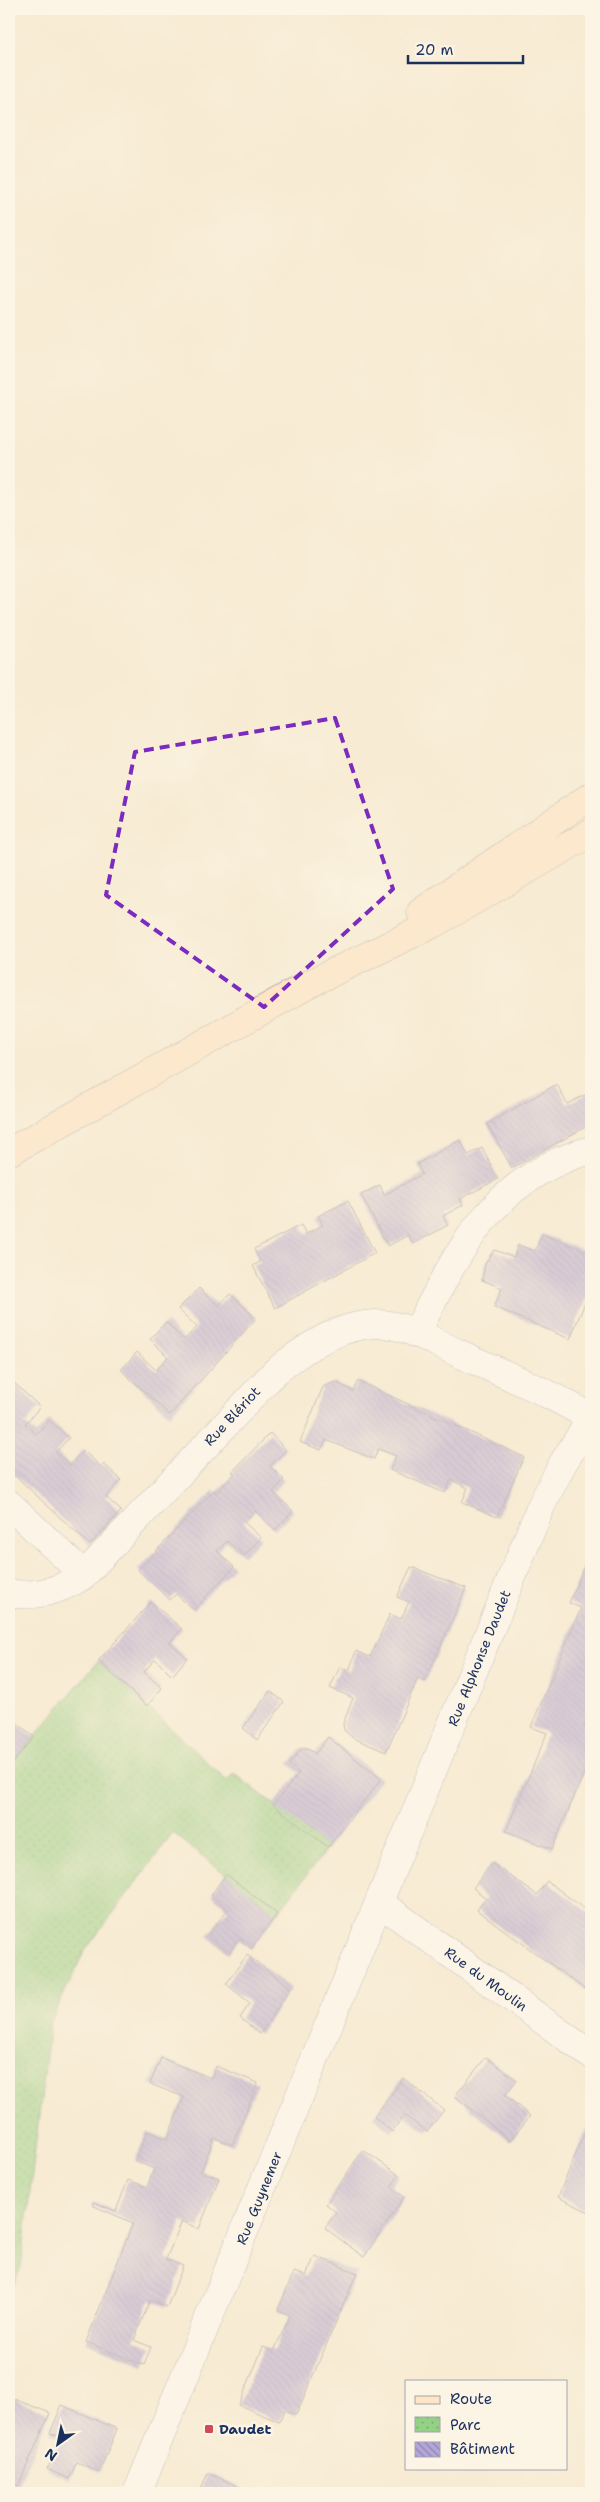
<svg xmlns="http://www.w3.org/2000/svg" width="600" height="2502" viewBox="0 0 600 2502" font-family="'Shantell Sans',sans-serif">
  <defs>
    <pattern id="park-dots" width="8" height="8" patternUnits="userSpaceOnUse" patternTransform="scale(1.25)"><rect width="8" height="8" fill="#94d085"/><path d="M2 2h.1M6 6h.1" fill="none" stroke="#7fb375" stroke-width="1.8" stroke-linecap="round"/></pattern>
    <pattern id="building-back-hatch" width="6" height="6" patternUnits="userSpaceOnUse" patternTransform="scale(1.25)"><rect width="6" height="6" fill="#b3a5d8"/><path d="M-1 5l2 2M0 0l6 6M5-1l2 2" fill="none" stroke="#9187b2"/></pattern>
  </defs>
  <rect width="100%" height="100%" fill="#fcf5e5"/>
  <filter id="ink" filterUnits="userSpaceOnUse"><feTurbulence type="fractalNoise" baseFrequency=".02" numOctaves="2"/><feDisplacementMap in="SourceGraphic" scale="10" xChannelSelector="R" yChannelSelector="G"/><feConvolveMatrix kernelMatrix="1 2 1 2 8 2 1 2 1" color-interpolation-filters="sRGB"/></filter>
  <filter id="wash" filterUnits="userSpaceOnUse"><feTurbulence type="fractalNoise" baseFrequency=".0096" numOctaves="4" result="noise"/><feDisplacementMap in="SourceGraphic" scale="20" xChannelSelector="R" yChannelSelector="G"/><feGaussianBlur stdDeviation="1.12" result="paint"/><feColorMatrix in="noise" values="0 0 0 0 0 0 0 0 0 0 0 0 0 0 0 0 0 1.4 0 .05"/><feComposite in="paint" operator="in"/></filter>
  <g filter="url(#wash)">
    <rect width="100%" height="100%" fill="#f7ebd3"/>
    <path fill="url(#park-dots)" stroke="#588072" d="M98,1661L227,1781L234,1773L328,1847L277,1914L173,1833L84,1952L50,2023L21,2267L9,2297V1767Z"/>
    <g id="blocks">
      <path fill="url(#building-back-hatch)" d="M557,1084L567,1104L591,1092V1124L512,1168L487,1124Z
        M460,1140L468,1155L482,1148L498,1179L460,1199L463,1205L443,1216L448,1225L413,1244L408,1235L388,1246L361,1195L380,1185L384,1195L422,1174L417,1164Z
        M348,1201L375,1253L275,1308L253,1266L260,1262L254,1249L301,1225L306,1234L323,1225L318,1216Z
        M542,1234L591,1253V1288L570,1339L494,1307L502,1288L482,1280L485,1264L494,1250L514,1257L518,1245L535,1251Z
        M199,1288L218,1306L230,1294L256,1318L170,1415L121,1370L137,1352L156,1370L168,1357L150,1339L166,1322L184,1340L197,1327L178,1309Z
        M9,1378L40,1407L25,1424L36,1434L49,1420L69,1438L56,1452L70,1465L83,1450L101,1467L104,1464L121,1480L106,1497L121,1511L90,1545L9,1470Z
        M358,1381L524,1457L497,1517L462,1502L468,1488L460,1484L451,1480L445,1493L390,1470L396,1456L378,1449L374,1459L326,1440L321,1450L300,1442L323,1387L335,1382L353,1391Z
        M270,1433L286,1450L270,1466L284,1480L273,1492L293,1511L275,1530L255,1511L244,1522L261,1538L244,1556L227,1541L217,1551L234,1567L215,1587L194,1610L176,1594L170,1600L138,1570L214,1490L216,1493L235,1473L232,1472Z
        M591,1549V1708L584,1726L591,1729V1767L587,1766L552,1849L506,1831L547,1733L531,1727L581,1608L569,1603Z
        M411,1567L466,1588L425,1682L418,1678L386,1752L353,1738L344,1730L343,1724L353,1698L330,1688L340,1667L349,1671L356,1651L370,1657L390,1614L401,1619L409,1602L397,1597Z
        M151,1602L182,1629L170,1642L187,1658L172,1676L155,1659L144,1672L162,1688L147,1706L98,1661Z
        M270,1691L284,1702L257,1740L243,1728Z
        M9,1716L34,1737L9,1767Z
        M328,1737L381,1779L328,1847L273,1805L299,1773L289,1764L302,1748H307L315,1754Z
        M492,1863L537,1895L547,1881L591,1914V1994L477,1910L486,1898L473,1888Z
        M226,1874L277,1914L251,1949L239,1939L229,1953L207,1936L228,1909L211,1895Z
        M247,1955L291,1988L260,2034L240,2018L250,2003L226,1984Z
        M486,2057L517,2080L505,2095L530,2116L510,2141L455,2096Z
        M161,2058L211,2078L216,2066L258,2083L232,2145L214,2138L201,2171L219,2178L199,2229L182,2221L166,2259L183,2266L167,2307L150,2300L134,2340L151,2347L144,2365L86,2342L133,2223L92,2205L93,2202L116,2211L128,2180L147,2187L154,2169L135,2161L147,2131L167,2139L184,2097L150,2084Z
        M403,2078L444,2110L427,2132L404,2115L392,2132L374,2117Z
        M590,2120L591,2121V2213L558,2197Z
        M363,2150L399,2175L391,2187L404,2197L364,2257L325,2228L336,2212L326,2204Z
        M315,2256L357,2273L296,2415L284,2410L279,2422L239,2405L263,2347L274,2351L283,2331L290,2315L278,2310L294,2272L306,2276Z
        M9,2397L50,2413L18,2486L9,2482Z
        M62,2405L117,2429L99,2472L77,2462L69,2479L47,2469L61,2437L50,2433Z
        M208,2473L253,2493H199Z"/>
    </g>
  </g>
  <g filter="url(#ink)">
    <use href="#blocks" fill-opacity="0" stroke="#898d98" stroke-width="1"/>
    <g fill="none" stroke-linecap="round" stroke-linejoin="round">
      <g stroke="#898d98" stroke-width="29">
        <path id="street" d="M416,1334C457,1251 494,1176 591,1150
          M9,1504L84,1575
          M9,1593C35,1598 62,1590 84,1575L275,1372C304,1348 341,1323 380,1324C407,1325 434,1342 458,1353C503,1374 549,1392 591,1418
          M380,1903L591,2055
          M137,2493L541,1506L563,1463L591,1419"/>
      </g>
      <g stroke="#898d98" stroke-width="29">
        <path id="secondary" d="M421,912L591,796
          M9,1152L315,981L435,923L591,833"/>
      </g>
      <use href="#street" stroke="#fff" stroke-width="28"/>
      <use href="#secondary" stroke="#ffe4c6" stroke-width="28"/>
    </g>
  </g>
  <path d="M0 0H600V2502H0ZM335,718L393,889L264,1007L106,895L135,752Z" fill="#f7ebd3" fill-opacity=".55" fill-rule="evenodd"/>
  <path fill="none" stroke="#7b2cbf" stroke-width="4" stroke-dasharray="10 6" stroke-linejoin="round" d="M335,718L393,889L264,1007L106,895L135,752Z"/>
  <rect fill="#d1495b" stroke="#fcf5e5" stroke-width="2" x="204" y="2424" width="10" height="10" rx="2.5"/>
  <g text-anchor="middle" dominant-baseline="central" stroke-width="5" stroke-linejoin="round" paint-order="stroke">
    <g font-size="14" fill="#1b2f5e" stroke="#fcf5e5">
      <text transform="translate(232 1416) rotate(-47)">Rue Blériot</text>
      <text transform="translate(479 1658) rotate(-68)">Rue Alphonse Daudet</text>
      <text transform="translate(486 1979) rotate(36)">Rue du Moulin</text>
      <text transform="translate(259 2198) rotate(-68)">Rue Guynemer</text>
    </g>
    <g font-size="14" font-weight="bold" fill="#1b2f5e" stroke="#fcf5e5" text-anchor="start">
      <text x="219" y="2429">Daudet</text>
    </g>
  </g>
  <rect width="600" height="2502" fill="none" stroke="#fcf5e5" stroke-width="30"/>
  <rect x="405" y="2380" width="162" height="90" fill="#fcf5e5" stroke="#a2a6af"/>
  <rect x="415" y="2396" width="25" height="8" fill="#ffe4c6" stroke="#a2a6af"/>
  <text x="450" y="2404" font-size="15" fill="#1b2f5e">Route</text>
  <rect x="415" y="2417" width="25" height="15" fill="url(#park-dots)" stroke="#a2a6af"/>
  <text x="450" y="2430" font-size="15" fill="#1b2f5e">Parc</text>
  <rect x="415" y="2442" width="25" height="15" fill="url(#building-back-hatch)" stroke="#a2a6af"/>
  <text x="450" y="2454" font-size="15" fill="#1b2f5e">Bâtiment</text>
  <g transform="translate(58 2444) rotate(213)" stroke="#fcf5e5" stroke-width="4" paint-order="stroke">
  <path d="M0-4L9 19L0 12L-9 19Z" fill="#1b2f5e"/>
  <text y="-8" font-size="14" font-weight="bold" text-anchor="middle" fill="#1b2f5e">N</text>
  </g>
  <path d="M408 55v8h115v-8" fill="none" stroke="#1b2f5e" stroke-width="2.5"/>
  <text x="415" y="55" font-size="15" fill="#1b2f5e" stroke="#fcf5e5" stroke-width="4" paint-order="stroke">20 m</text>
</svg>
